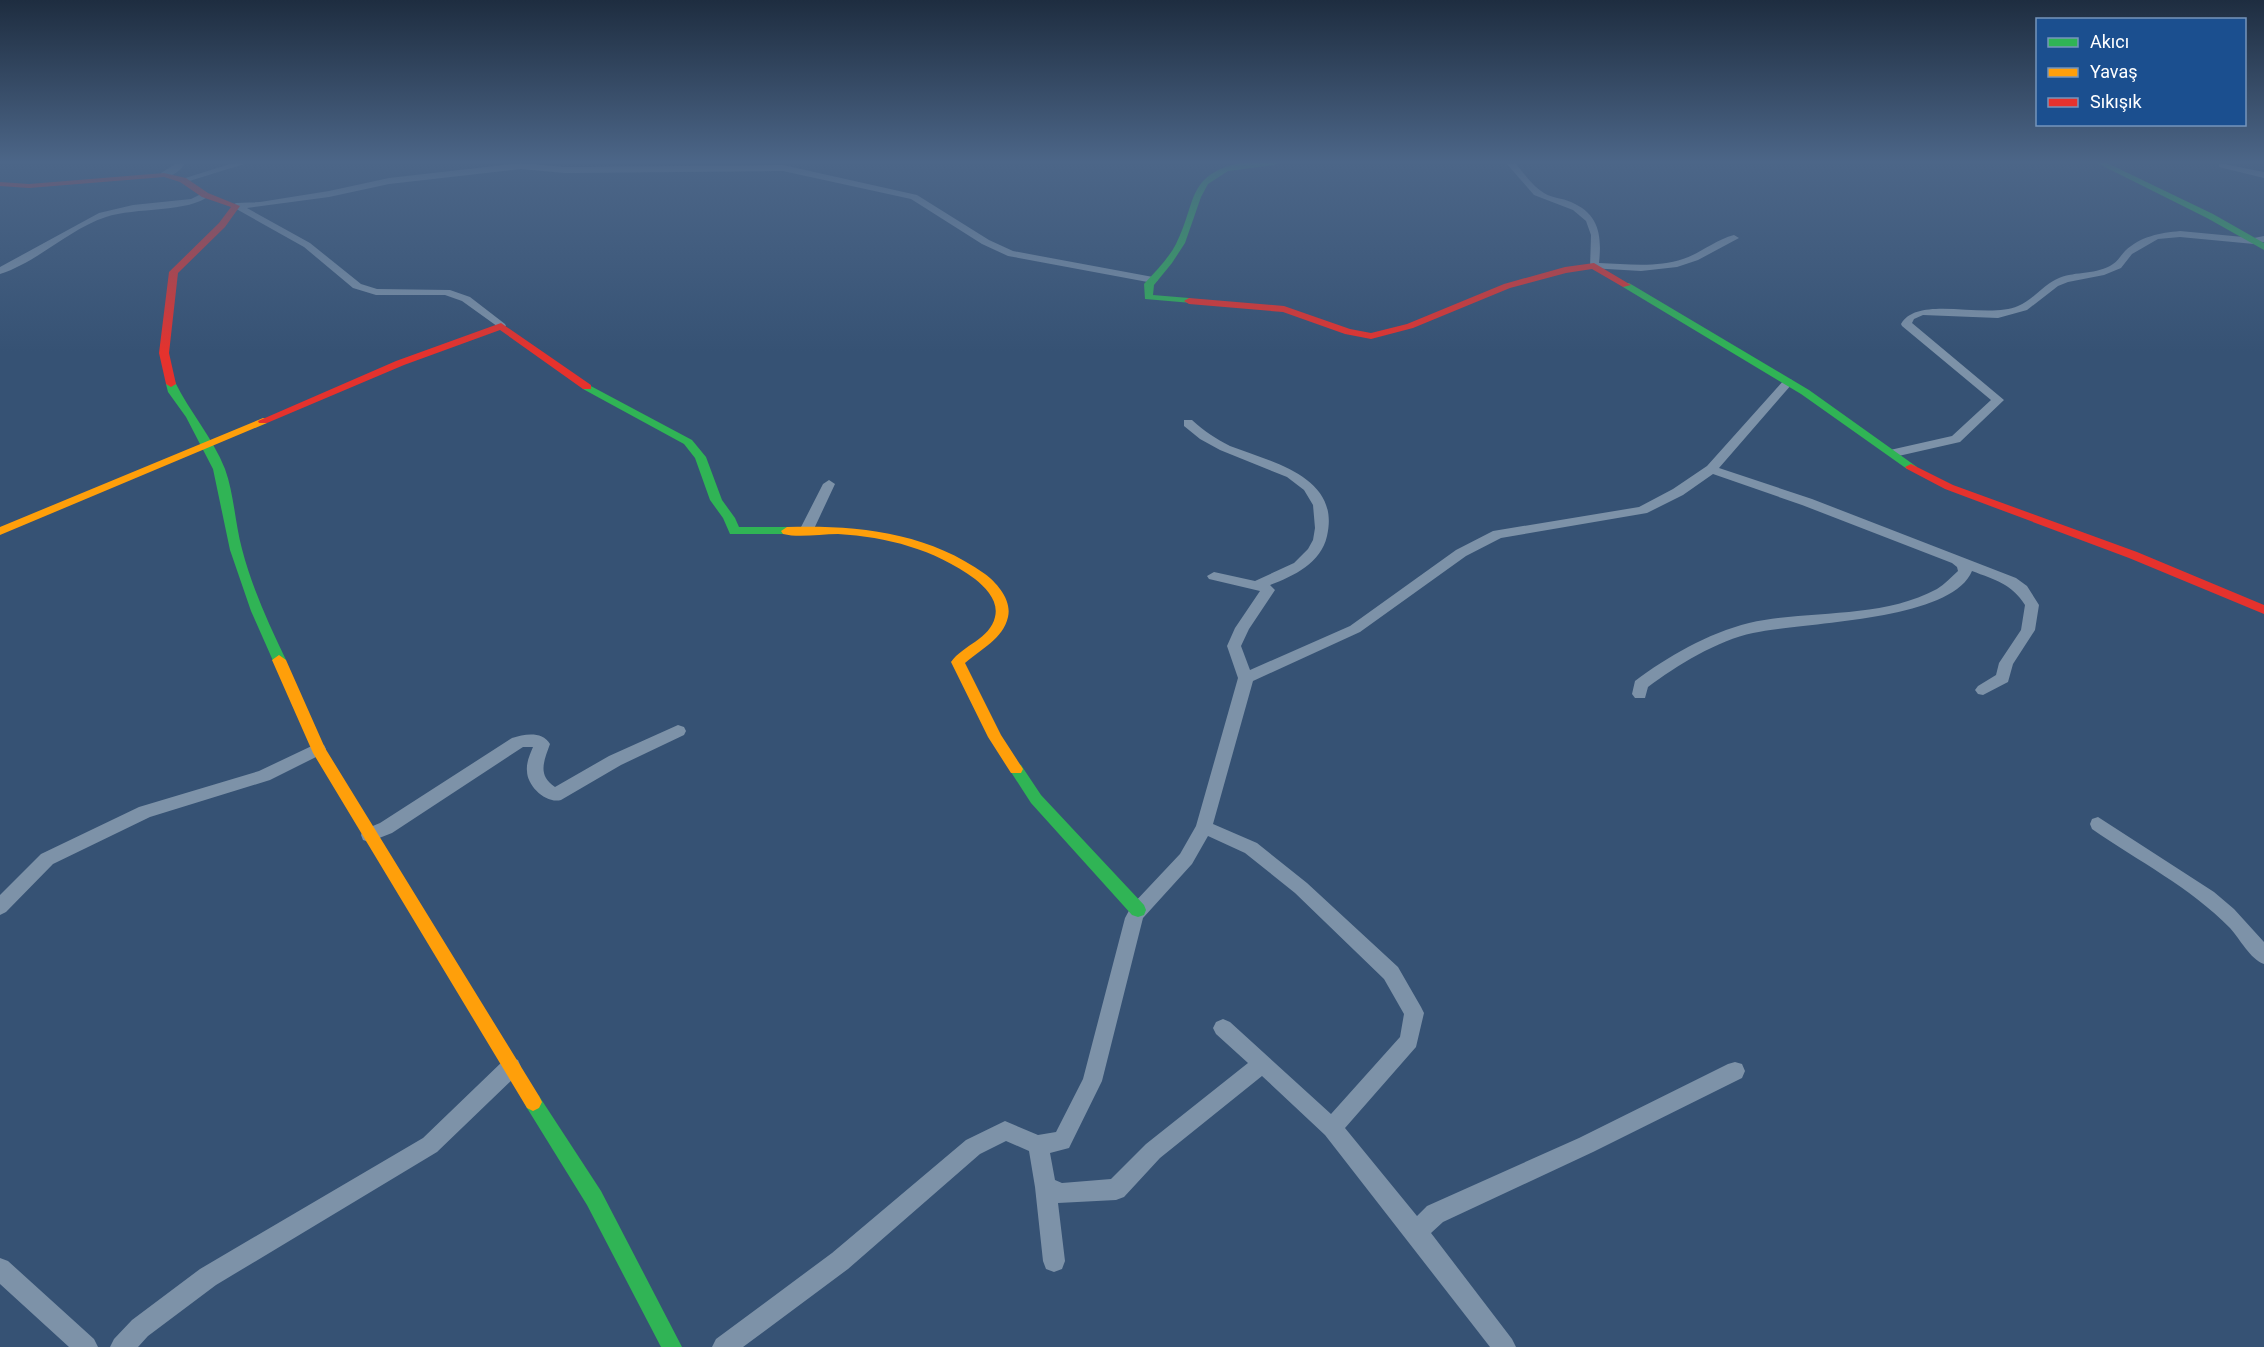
<svg xmlns="http://www.w3.org/2000/svg" width="2264" height="1347" viewBox="0 0 2264 1347" font-family="Roboto,sans-serif">
  <rect width="100%" height="100%" fill="#365274"/>
  <g fill="none" stroke-linecap="round" stroke-linejoin="round">
    <path fill="#7d92a8" fill-rule="evenodd" d="M177,163H185C181,171 171,178 161,177V173Z
      M233,163H247L183,183L179,180Z
      M521,163L565,167L783,165L917,195L989,240L1013,251L1153,277L1158,280L1153,283L1008,256L982,244L911,199L783,171L565,173L521,169L389,184L329,197L247,208L310,243L361,284L377,289L450,290L470,297L505,324L506,326L501,329L462,301L445,295H376L353,288L304,247L231,206L236,203L260,202L329,191L389,178Z
      M1506,163H1515C1524,173 1532,186 1544,193C1552,198 1562,198 1571,202C1599,214 1602,235 1599,263C1626,264 1657,268 1683,259C1701,253 1715,240 1734,235L1739,238L1698,260L1677,267L1641,271L1590,268L1591,235L1586,221L1573,210L1534,195Z
      M2219,163L2264,172V178L2219,167Z
      M205,192L210,195C190,213 135,207 106,217C69,229 38,262 0,274V267L99,213L133,205L191,199Z
      M2180,231L2254,238L2264,236V242L2254,244L2180,237L2158,239L2132,254L2121,268L2104,275L2068,282L2058,286L2027,310L1998,318L1923,315L1914,319L1912,323L2004,400L1960,442L1894,457L1890,456L1888,453L1890,450L1952,436L1991,400L1902,326L1901,324C1918,294 1986,320 2018,306C2033,300 2044,284 2059,278C2076,271 2097,275 2113,264C2118,261 2121,255 2125,251C2141,236 2160,233 2180,231Z
      M1788,379L1792,380V384L1719,468L1812,499L2016,578L2027,586L2039,605L2035,630L2013,664L2008,682L1983,695L1978,694L1975,690L1978,686L1996,675L1999,663L2021,630L2025,605C2011,583 1995,580 1972,571C1951,622 1801,622 1753,633C1718,640 1676,666 1648,687L1645,698H1635L1632,694L1635,681C1667,657 1708,633 1749,623C1810,609 1879,620 1937,589C1945,584 1951,577 1958,571L1957,567L1952,563L1802,505L1713,474L1683,495L1647,513L1501,538L1466,556L1360,632L1253,681L1213,824L1257,843L1307,883L1398,967L1421,1007L1424,1013L1416,1047L1345,1128L1417,1216L1427,1206L1579,1138L1728,1064L1735,1062L1742,1064L1745,1071L1742,1078L1593,1152L1443,1222L1431,1233L1512,1339L1516,1347H1490L1325,1135L1262,1076L1160,1158L1124,1197L1116,1200L1058,1203L1065,1261L1062,1269L1054,1272L1046,1269L1043,1261L1035,1187L1029,1151L1006,1141L980,1154L848,1269L743,1347H712L716,1339L832,1253L966,1140L1005,1121L1038,1135L1056,1132L1083,1079L1125,918L1132,905L1180,854L1196,826L1238,678L1227,646L1235,628L1260,591L1209,579L1207,576L1214,572L1255,581L1294,563L1308,549L1313,540L1315,528L1313,505L1304,490L1287,477L1220,450L1200,439L1184,426V420H1192C1204,431 1216,439 1230,446C1271,462 1341,476 1327,536C1321,563 1294,576 1270,585L1275,590L1249,629L1241,646L1250,670L1350,626L1456,550L1493,531L1639,507L1673,489L1707,466L1784,380ZM1208,836L1245,853L1295,893L1384,979L1404,1014L1400,1037L1331,1114L1230,1022L1223,1019L1216,1022L1213,1028L1216,1034L1248,1063L1146,1144L1111,1179L1062,1183L1055,1180L1050,1153L1069,1148L1102,1081L1143,918L1192,864Z
      M829,480L835,484L813,531L806,535L801,534L799,531L823,484Z
      M678,725L684,727L686,731L684,735L621,765L561,800C546,804 527,786 527,771C526,763 530,754 533,747H523L392,833L369,842L363,840L361,835L363,830L380,823L512,738C525,734 542,731 550,744C544,761 537,775 555,787L609,756Z
      M318,743L324,745L326,749L324,753L270,780L150,817L53,864L6,912L0,915V895L41,854L139,807L259,771Z
      M2098,817L2214,892L2234,909L2264,942V964C2250,959 2240,939 2230,928C2190,887 2138,861 2092,829L2090,824L2092,819Z
      M511,1058L518,1060L521,1067L518,1074L437,1152L216,1285L148,1336L138,1347H110L114,1339L132,1320L200,1269L423,1138L504,1060Z
      M0,1258L8,1261L94,1339L98,1347H69L0,1284Z"/>
    <path fill="#30b455" fill-rule="evenodd" d="M1241,163H1278L1274,165L1228,171L1208,184L1201,197L1185,243L1172,263L1154,285L1153,295L1189,298L1192,299V303L1145,299L1144,284C1156,271 1168,259 1176,244C1197,203 1186,174 1241,163Z
      M2097,163H2107L2213,214L2264,243V250L2207,218Z
      M1623,283H1629L1809,390L1917,467L1915,469H1907L1801,394L1623,287Z
      M171,381L175,382C189,411 213,438 225,469C234,494 235,523 242,549C252,588 269,624 286,660L284,663H274L251,611L230,550L213,469L186,417L168,392L166,384Z
      M587,384L692,440L706,457L722,500L735,518L739,527H787L793,531L791,534H730L723,518L710,500L695,458L684,444L583,389L582,387Z
      M1016,763L1021,765L1041,795L1144,905L1146,910L1144,915L1138,917L1132,915L1031,803L1009,769L1011,765Z
      M533,1093L539,1096L601,1191L682,1347H661L587,1205L527,1108L524,1102L527,1096Z"/>
    <path fill="#ff9f0a" fill-rule="evenodd" d="M263,418L267,419V423L0,535V527Z
      M787,527C857,525 927,532 985,574C997,583 1012,600 1008,617C1003,639 981,649 965,663L1001,735L1023,769L1021,773H1011L988,737L951,662C963,645 990,639 995,617C999,601 986,588 975,579C934,549 887,537 838,534C820,534 799,538 783,534L781,531Z
      M279,655L286,660L325,748L539,1096L542,1102L539,1108L533,1111L527,1108L313,753L272,660Z"/>
    <path fill="#e5322d" fill-rule="evenodd" d="M164,173L186,178L208,193L240,206L225,227L178,273L169,353L176,384L171,387L166,384L159,353L169,272L219,223L231,207L202,197L180,182L164,177L29,188L0,186V182L29,184Z
      M1594,263L1631,285L1623,287L1592,269L1566,273L1510,288L1413,328L1371,339L1345,334L1283,312L1189,304L1184,301L1189,298L1284,306L1350,329L1371,333L1407,324L1504,284L1565,267Z
      M501,323L591,385V389H583L500,330L404,365L267,423H259L258,421L396,361Z
      M1911,464L1953,485L2137,552L2264,605V614L2129,558L1945,489L1907,469L1905,467Z"/>
  </g>
  <linearGradient id="sky" x2="0" y2="1"><stop stop-color="#1e2d40"/><stop offset="0.46" stop-color="#4c6688"/><stop offset="1" stop-color="#4c6688" stop-opacity="0"/></linearGradient>
  <rect width="2264" height="352" fill="url(#sky)"/>
  <rect x="2036" y="18" width="210" height="108" fill="#1b4f8f" stroke="#7695bc" stroke-width="1.5"/>
  <rect x="2048" y="38" width="30" height="9" fill="#30b455" stroke="#7695bc" stroke-width="1.5"/>
  <text x="2090" y="48" font-size="18" fill="#ffffff">Akıcı</text>
  <rect x="2048" y="68" width="30" height="9" fill="#ff9f0a" stroke="#7695bc" stroke-width="1.5"/>
  <text x="2090" y="78" font-size="18" fill="#ffffff">Yavaş</text>
  <rect x="2048" y="98" width="30" height="9" fill="#e5322d" stroke="#7695bc" stroke-width="1.5"/>
  <text x="2090" y="108" font-size="18" fill="#ffffff">Sıkışık</text>
</svg>
